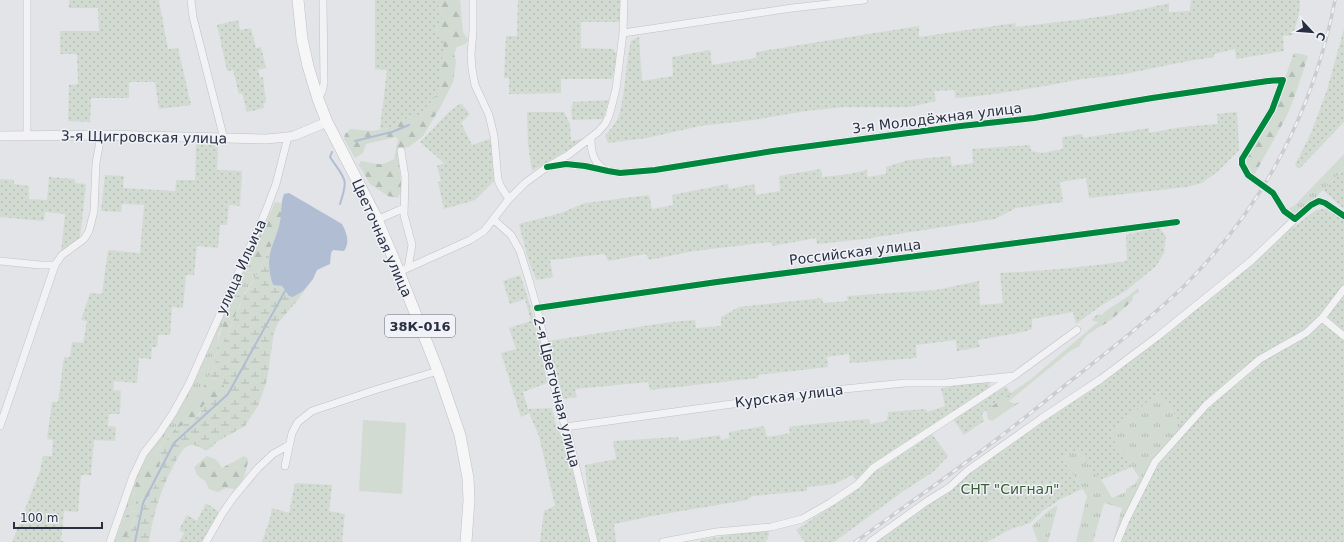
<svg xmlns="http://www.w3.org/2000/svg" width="1344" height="542" viewBox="0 0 1344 542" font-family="'DejaVu Sans',sans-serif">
  <defs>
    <pattern id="grass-tufts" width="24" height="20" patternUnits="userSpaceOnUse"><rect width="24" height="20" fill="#d2dbd2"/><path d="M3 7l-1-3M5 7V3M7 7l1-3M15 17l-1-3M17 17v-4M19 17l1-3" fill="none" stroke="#b4bcb6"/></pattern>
    <pattern id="forest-firs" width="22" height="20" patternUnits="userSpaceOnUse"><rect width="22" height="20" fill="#d2dbd2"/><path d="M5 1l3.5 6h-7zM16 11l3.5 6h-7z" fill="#b4bcb6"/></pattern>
    <pattern id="wetland-marsh" width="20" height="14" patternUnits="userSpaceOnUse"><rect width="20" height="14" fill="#d2dbd2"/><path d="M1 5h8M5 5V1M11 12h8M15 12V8" fill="none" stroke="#b4bcb6"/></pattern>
    <pattern id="garden-dots" width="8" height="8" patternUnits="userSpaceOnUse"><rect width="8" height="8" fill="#d2dbd2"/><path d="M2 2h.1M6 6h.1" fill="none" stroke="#b4bcb6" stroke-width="1.8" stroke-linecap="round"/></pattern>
  </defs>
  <rect width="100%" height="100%" fill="#e2e4e7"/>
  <path fill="url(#grass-tufts)" d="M1344,154V169L1313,200L1295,216L1289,208L1294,206Z
    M250,257L248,273L259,271L245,293L242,291L236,297L219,333L215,364L199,396L177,423L175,429L154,454L137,480L133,494V500L137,504L131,512L124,518L117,535L139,469L149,450L192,386Z
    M1159,392L1186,431L1117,542H1113L1122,508L1104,503L1093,542H1076L1087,496L1062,458L1077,450L1104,484L1112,498L1126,492V489L1135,484L1139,477L1109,434Z
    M1058,505L1048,542H1038L1032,526L1048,511Z"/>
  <path fill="url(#forest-firs)" d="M435,0H460L463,32L468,40L465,44L457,47L454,54L456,62L453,82L441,106L423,136L409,147L401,148L398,156L402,191L397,198L388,196L370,184L359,165L361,161C377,163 378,168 394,159L398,140L396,137L366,144L363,153L355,158L344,139L345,134L351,129L372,131L389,128L404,119L420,115L439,92L438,36L436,28L442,17L439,7Z
    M1294,53L1302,54L1308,56C1302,75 1296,94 1288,113C1278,134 1265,154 1254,176C1248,170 1244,167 1247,158L1273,111Z
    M275,202L281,203V221L274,240L259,271L248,273L250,257Z
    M1138,288L1139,291L1133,296L1132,301C1124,308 1117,315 1108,322C1099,328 1083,334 1080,346L1069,352L1009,401L1015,404L1020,402L992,421L988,419L986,410L1030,380L1098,322L1091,320L1098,314L1102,315L1104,312L1130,295Z
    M242,291L245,293L224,341L217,348C220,330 229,303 242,291Z
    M211,378L222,381L225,389L234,399L230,404L204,405C198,419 188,422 175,429L177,423L191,399L199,396L207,380Z
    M157,451L161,453L158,480L146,501L137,504L133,500C133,483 144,462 157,451Z
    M207,456L217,460L222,468L244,456L248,459C247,470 244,482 235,489L226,488L218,492L209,489L205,481L197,475L194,467Z
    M142,511C134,515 128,533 126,542H114L124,518L131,512Z"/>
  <path fill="url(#wetland-marsh)" d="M274,240L269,263V270L273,285L282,286L285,291L293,297L303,291L313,279L297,301L278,323L274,332L267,380L258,406L245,426L218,441L208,450C202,450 197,444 191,445C182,447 179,456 175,463C161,488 153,514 149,542H126L128,533L138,513L141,511L131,512L137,504L146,501L158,480L161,454L157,451L175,429L193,420L200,414L203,405L217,398L230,404L234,399L225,389L222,381L212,378L207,380L215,364L217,348L224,341L245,294L259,271Z"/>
  <path fill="url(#garden-dots)" d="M69,0H159L168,49L178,48L191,105L159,109L155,82H129V98H91L90,122L68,121L69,85L78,84L77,54H60V31H99L98,8H69Z
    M375,0H435L439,7L442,17L436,29L438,36L444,40L439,92L420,115L404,119L389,128L380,129L387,70L375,69Z
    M518,0H622L621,22H581V48L613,49L617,55L612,79H561V93L509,94V78H504L506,36H517Z
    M1191,0H1300L1299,14L1293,35L1283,36L1284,51L1236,59L1235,49L1214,54V57C1186,61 1158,67 1130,73C1114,76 1098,77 1082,79C1040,87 998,95 955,98V90L934,91L936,101L910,107H844L806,111L753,120L700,126L647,138L608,143L605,136C610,130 617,122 619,115C626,91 625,65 631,41L639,37L642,81L673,76L672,57L710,50L712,65L756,58V52L919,26V37L1015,23L1016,27C1067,21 1119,16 1169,3V12L1190,11Z
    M238,20L240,30L251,28L256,48L261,47L266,68L258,70L260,78L263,77L266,103H263L264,108L247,112L242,93L239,94L233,70L227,71L217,25Z
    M1344,29V122L1299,169L1295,165L1311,133L1327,90Z
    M609,100L603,119L572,120L571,110L573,102Z
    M461,103L470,114L461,123L472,145L489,139L492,141L494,181L475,200L444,209L438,182L441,181L437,166L444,163L420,142L449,112Z
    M527,112H564L570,124L571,141L588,138L532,171L528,144Z
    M1237,112L1239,150L1217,172L1202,183L1186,187L1089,198L1086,178L1060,182L1063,202L1016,208L995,219L865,239L817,244L816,238L772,246L771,242L694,251L649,260L646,254L608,261L605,254L550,260L553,277L536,280L528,259L519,224L561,213L585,203L649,195L652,209L673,205L672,195L728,184L729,189L754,184L756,195L780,191L779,176L821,169L822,177L850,174L867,170V177L886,174V167L908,160L950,156L952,166L973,163L972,149L1030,145L1031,151L1042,153L1063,149L1062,137L1083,134V138C1105,134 1127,132 1149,128V133L1182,127L1218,124L1217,114Z
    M196,144L218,145L217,170L242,171L240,206L229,205L227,225H220L218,248L197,246L194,275H186L183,308L172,307L170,335H158L157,347H152L151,359L139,358L137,383L114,381L113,390L121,391L120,414H109L108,426L116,427L115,441L94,440L91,475H81L78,512L64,511L61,541L66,542H12L40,471L43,456H52L53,440L47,439L52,402H58L64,357H70L72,342L83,343L87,321L81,320L90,293L102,294L108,250L140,253L144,205L122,204L121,212L101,211L105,175L124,176L123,188L175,191L176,180H195Z
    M1344,169V209L1323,190Z
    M49,177L75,179V183L86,184L80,238L61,253L65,214L45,212L44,221L0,217V179L14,180V184L29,186V199L47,200Z
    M1328,208L1344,220V542H1117L1153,469L1186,431L1159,392L1109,434L1132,467L1100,480L1077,450L1062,458L1082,489L1059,500L1043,511L1030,523L1011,529L987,542H874L966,473L1081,395L1291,227H1294L1316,210Z
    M1158,227L1166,236L1164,253L1156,266L1127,290L1099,307L1076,324L1073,312L1032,319V329L1023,332L978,340L980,347L957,351L956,340L916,345L917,358L850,363L849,354L827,357L828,367L758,375V378L650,390L648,382L575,389L577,397L563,399L548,341L671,322L695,320L696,328L721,326V317L739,307L822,298L823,303L848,301L847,296L936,290L979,281L980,305L1003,303L1000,273C1043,271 1085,267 1127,261L1126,235Z
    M520,275C533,310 541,346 547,383L523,392L528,409L552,408L556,426L566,444L590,542H540L544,511L555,506L539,436L529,413L521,417L501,353L516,349L509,328L531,321L525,299L510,304L503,281Z
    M989,381L990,388L887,454L872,466L857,481L852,475L835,484L807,487V491L752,496L747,500L652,516L614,524L616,542H598L588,494L585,465L616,459L613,441L678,437L679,441L720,435L721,440L729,438V432L764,426L767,437L790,433L789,427L813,424L869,419L870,424L887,421L888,412L926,409L927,412L945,406L941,388Z
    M1006,386L1011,394L986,410L982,414L984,421L964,435L953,419Z
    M932,434L948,456L933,472L902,492L834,542H805L796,530L862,486L867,477Z
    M295,483L332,485L329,511L345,514L342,542H262L270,518L272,508L289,513Z
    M206,503L219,512L204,542H179L184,533L179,530L187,515L197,521Z
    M767,529L769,533L768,539L765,542H700V540Z"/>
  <path fill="#d2dbd2" d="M363,420L406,423L402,494L359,491Z"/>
  <path fill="#b0bdd3" d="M289,193L342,224C347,233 350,243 344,251L333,250L331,253L330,264L317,270L313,279L303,291L293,297L289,296L282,286L273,285C271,279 269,271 269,264C269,249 277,236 280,222C282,212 280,205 284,194Z"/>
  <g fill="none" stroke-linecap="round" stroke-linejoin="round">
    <path stroke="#b0bdd3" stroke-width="2" d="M355,141L392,132L409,125
      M332,152L330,157C345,180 349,177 340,204
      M135,542L143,503L174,443L228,394L285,291"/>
    <g stroke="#bfc1c5" stroke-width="8">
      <path id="minor" d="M27,0V136
        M191,0L193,17L224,139
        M473,0V31L471,54L472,69L475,85L489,115L494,136L498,180L501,187L509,199
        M623,33L792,8L864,0
        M318,99L322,92L324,83L323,0
        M591,139C591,151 593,162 604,169
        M401,151L405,177L404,215L412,245L408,268
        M547,167L566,164L585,166L608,171L620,173L655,170L773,151L961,126L1034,118L1152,98L1268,81L1283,80L1272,110L1242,159V164L1248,175L1273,193L1284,211L1295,219L1311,205L1319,201L1325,203L1344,216
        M493,219L511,235L520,251L529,280L537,308L559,408L568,434L594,542
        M377,220L404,208
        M0,261L40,265H55
        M399,272L470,240L484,231L509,199L525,183L547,167L568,155L598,132L605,124L609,116L616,89L623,33L624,0
        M537,308L717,282L1177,222
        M1322,318L1344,336
        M0,426L55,265L62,255L84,239L89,231L94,211L96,163L101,135
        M565,427L834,390L905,383H945L1014,376L1077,330
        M285,466L292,433L298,422L312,411L378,389L438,371
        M110,542L133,476L144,453L159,434L173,413L189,384L265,213L276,184L288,137
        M206,542L222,514L233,498L258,468L273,454L289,445
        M663,542L716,532L771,527L802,519L830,503L857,485L873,468L1012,377
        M870,542L926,502L950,487L967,471L1042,418L1101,379L1157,337L1251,261L1295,219
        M1117,542L1126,520L1155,462L1206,405L1260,359L1306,333L1322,318L1344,289"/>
    </g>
    <g stroke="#bfc1c5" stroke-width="10">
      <path id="tertiary" d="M0,136L101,135L266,139L288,137L296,135L327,122"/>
    </g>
    <g stroke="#bec1c5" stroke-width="12">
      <path id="primary" d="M298,0L302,39L308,66L318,99L327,122L375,215L395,262L438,371L460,435L468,478L469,500L466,542"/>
    </g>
    <use href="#minor" stroke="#f2f2f4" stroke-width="7"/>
    <use href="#tertiary" stroke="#f2f2f4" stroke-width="9"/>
    <use href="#primary" stroke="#f6f6f7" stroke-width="11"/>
    <g stroke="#cbcccf" stroke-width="3.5">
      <path id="rail" d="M855,542C904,507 953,473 1001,436C1026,417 1051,396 1077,376C1113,347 1150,319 1183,287C1263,208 1314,110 1335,0"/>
    </g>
    <use href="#rail" stroke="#f0f2f7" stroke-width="2" stroke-dasharray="6" stroke-linecap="butt"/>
    <g stroke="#f0f2f7" stroke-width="8">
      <path id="cycleway" d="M547,167L566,164L585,166L608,171L620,173L655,170L773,151L961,126L1034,118L1152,98L1268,81L1283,80L1272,110L1242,159V164L1248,175L1273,193L1284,211L1295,219L1311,205L1319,201L1325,203L1344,216
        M537,308L717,282L1177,222"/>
    </g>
    <use href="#cycleway" stroke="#00873e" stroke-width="6"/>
  </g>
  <g text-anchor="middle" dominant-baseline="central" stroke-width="3" stroke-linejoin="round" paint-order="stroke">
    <rect fill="#f0f2f7" stroke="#646a78" stroke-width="1" x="385" y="315" width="70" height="22" rx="3"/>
    <g font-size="13" font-weight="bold" fill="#282f41">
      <text x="420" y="326">38К-016</text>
    </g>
    <g font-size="14" fill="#282f41" stroke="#f0f2f7">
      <text transform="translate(937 118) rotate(-7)">3-я Молодёжная улица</text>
      <text transform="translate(144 137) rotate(1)">3-я Щигровская улица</text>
      <text transform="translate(382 238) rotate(66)">Цветочная улица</text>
      <text transform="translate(855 252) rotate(-7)">Российская улица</text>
      <text transform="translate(241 267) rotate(-66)">улица Ильича</text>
      <text transform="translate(557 392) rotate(76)">2-я Цветочная улица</text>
      <text transform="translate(789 396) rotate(-7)">Курская улица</text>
    </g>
    <g font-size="14" fill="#385e35" stroke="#f0f2f7">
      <text x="1010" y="489">СНТ "Сигнал"</text>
    </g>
  </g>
  <g transform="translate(1312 32) rotate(116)" stroke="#f0f2f7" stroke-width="3" paint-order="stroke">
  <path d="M0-3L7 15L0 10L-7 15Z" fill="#282f41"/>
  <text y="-6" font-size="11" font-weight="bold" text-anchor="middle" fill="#282f41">С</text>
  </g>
  <path d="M14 522v6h88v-6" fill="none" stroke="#282f41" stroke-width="2"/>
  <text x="20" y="522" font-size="12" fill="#282f41" stroke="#f0f2f7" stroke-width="3" paint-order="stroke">100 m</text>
</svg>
